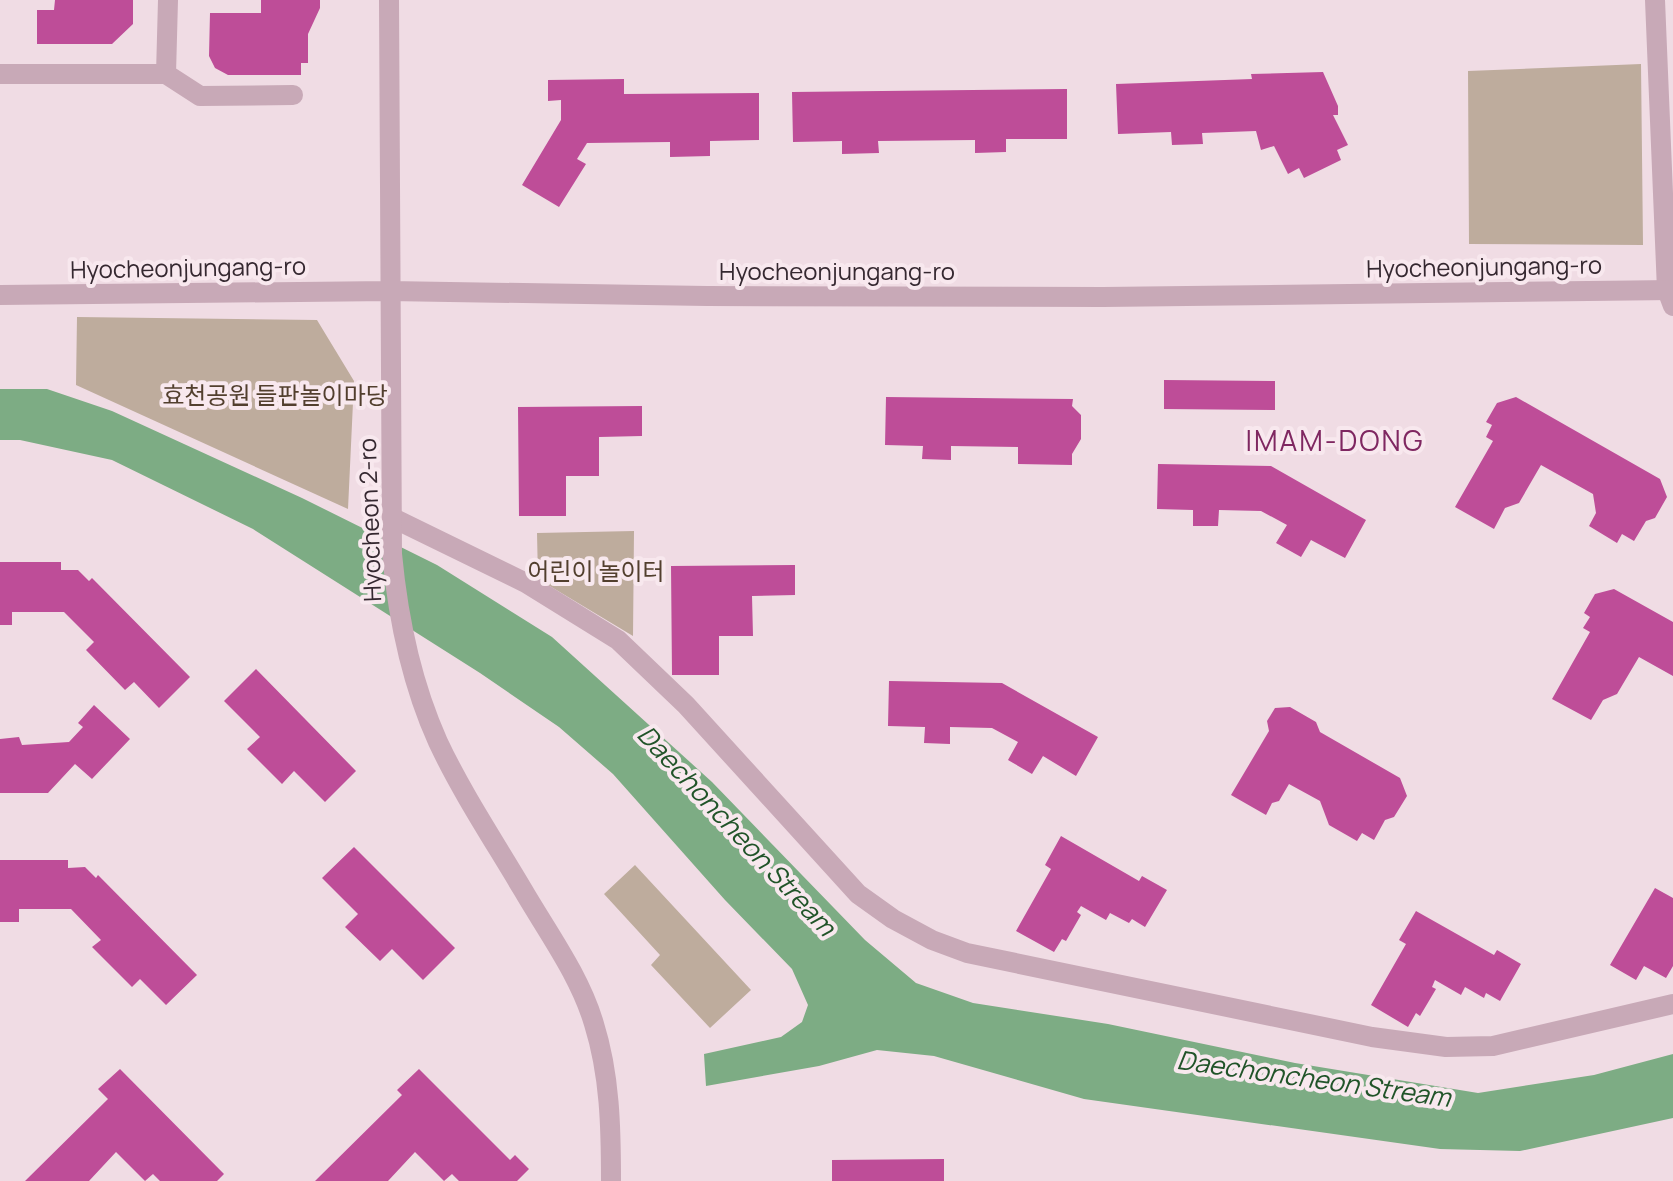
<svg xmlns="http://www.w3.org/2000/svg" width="1673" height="1181" viewBox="0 0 1673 1181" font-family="Manrope,'Noto Sans KR',sans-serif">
  <rect width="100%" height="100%" fill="#f0dce4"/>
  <path fill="#beac9d" d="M1641,64L1643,245L1469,244L1468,71Z
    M77,317L317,320L354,381L348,509L76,385Z
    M634,531L633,636L538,579L537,533Z
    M635,865L751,990L710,1028L651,965L660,955L604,894Z"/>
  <path fill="#7dac84" d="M0,389H47L112,411L302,498L437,565L552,637L712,782L865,940L916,983L973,1003L1108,1024L1295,1063L1478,1093L1594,1075L1673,1054V1118L1520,1151L1440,1149L1084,1099L934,1056L877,1050L819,1066L706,1086L704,1054L781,1037L802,1022L808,1005L792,969L725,900L613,774L559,727L480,673L253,529L112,460L20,440H0Z"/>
  <path fill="#be4d98" d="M55,0H133V24L112,44H37V10H54Z
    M261,0H320V8L308,34V63H301V75H228L215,68L209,56L210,13H261Z
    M1323,72L1338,106V115H1333L1348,145L1337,150L1341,160L1304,178L1299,168L1288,174L1274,146L1261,150L1256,131L1202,133L1203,144L1172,145L1171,132L1118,134L1116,84L1252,79L1251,74Z
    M624,79V94L759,93V140L710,141V156L670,157V142L587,143L577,159L586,164L559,207L522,185L561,120V100L548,101V80Z
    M1067,89V139H1006V152L975,153V140L878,141L879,153L842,154V141L793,142L792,92Z
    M1164,380L1275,381V410L1164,409Z
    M886,397L1073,399L1072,406L1081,415V439L1072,454V465L1018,464V447L951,446V460L922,459L923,446L885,445Z
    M1516,397L1660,479L1667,497L1655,518L1646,521L1634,541L1622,534L1617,543L1589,526L1596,513L1593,494L1541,465L1519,503L1505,508L1494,529L1455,507L1493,441L1486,437L1492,425L1486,422L1497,403Z
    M642,406V436L599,437V476H566V516H519L518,407Z
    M1158,464L1271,466L1366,520L1345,558L1311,540L1301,557L1276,543L1287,525L1261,511L1219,510L1218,526H1193V510L1157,509Z
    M0,562H61V570H78L89,581L92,578L190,677L159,708L134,682L125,690L86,650L94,642L64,612H12V625H0Z
    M795,565V595L752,596L753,636H719V675H672L671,566Z
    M1614,589L1673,622V676L1639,657L1617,694L1603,700L1591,720L1552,699L1590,632L1583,628L1590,617L1584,613L1595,594Z
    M256,669L356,771L325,802L294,771L282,784L247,749L260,737L224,701Z
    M889,681L1002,683L1098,737L1076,776L1043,756L1032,774L1008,760L1018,742L992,728L950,727V744L924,743L925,727L888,726Z
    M94,705L130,739L92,779L75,764L48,793H0V739L19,737L22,745L69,742L83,727L78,723Z
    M1290,707L1316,722L1320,732L1400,778L1407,796L1394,817L1385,820L1374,840L1362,833L1357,841L1329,825L1320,801L1289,784L1279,801L1272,803L1266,815L1231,795L1269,731L1267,721L1275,708Z
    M1061,836L1139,881L1142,876L1167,890L1145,927L1132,919L1129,923L1110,913L1106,920L1081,906L1077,912L1081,915L1066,941L1062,939L1054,952L1016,931L1051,869L1045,865Z
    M354,847L455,948L423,980L392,949L380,961L345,927L358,914L322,878Z
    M0,860H68V868L85,867L96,878L98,875L197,975L166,1005L140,979L132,987L92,947L101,940L71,909H19V922H0Z
    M1655,888L1673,898V966L1666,978L1644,966L1636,980L1610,965Z
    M1416,911L1494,955L1497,950L1521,964L1500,1001L1486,993L1484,998L1465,987L1461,995L1435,980L1432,987L1436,989L1420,1016L1416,1013L1408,1027L1371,1005L1406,944L1399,940Z
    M120,1069L224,1174L217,1181H160L153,1174L145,1181L116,1152L89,1181H25L108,1099L98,1089Z
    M419,1069L510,1160L515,1155L529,1169L517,1181H459L452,1174L444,1181L415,1152L388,1181H315L402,1095L397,1090Z
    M944,1159V1181H832V1160Z"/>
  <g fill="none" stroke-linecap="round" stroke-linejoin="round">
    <path stroke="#c8a9b7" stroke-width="20" d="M1655,0L1667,290L1673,306
      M393,518L526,583L618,640L686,705L858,894L893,919L932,940L967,953L1372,1037L1446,1047L1493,1046L1673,1004"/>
    <path stroke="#c8a9b7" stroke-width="20" d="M0,74H166L168,0
      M166,74L200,96L293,95"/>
    <path stroke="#c8a9b7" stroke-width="20" d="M389,0L392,554C398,618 411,682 438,742C462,793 494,841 523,890C548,933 580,976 594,1024C610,1075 611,1128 611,1181
      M0,295L389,291L707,296L1103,297L1673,290"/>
  </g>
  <g text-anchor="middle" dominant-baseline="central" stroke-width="8" stroke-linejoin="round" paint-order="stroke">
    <g font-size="24" fill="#352830" stroke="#f8e8ee">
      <text transform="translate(1484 266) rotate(-1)">Hyocheonjungang-ro</text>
      <text transform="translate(188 267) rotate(-1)">Hyocheonjungang-ro</text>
      <text x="837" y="270">Hyocheonjungang-ro</text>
      <text transform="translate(369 520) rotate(-92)">Hyocheon 2-ro</text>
    </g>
    <g font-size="24" fill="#523f2e" stroke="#f8e8ee">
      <text x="275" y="394">효천공원 들판놀이마당</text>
      <text x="596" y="570">어린이 놀이터</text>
    </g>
    <g font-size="26" font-style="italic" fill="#215429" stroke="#f8e8ee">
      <text transform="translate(737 830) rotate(47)">Daechoncheon Stream</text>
      <text transform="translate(1314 1078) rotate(8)">Daechoncheon Stream</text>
    </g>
    <g font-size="28" letter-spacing="2" fill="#7f2761" stroke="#f8e8ee">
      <text x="1335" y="440">IMAM-DONG</text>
    </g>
  </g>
</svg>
